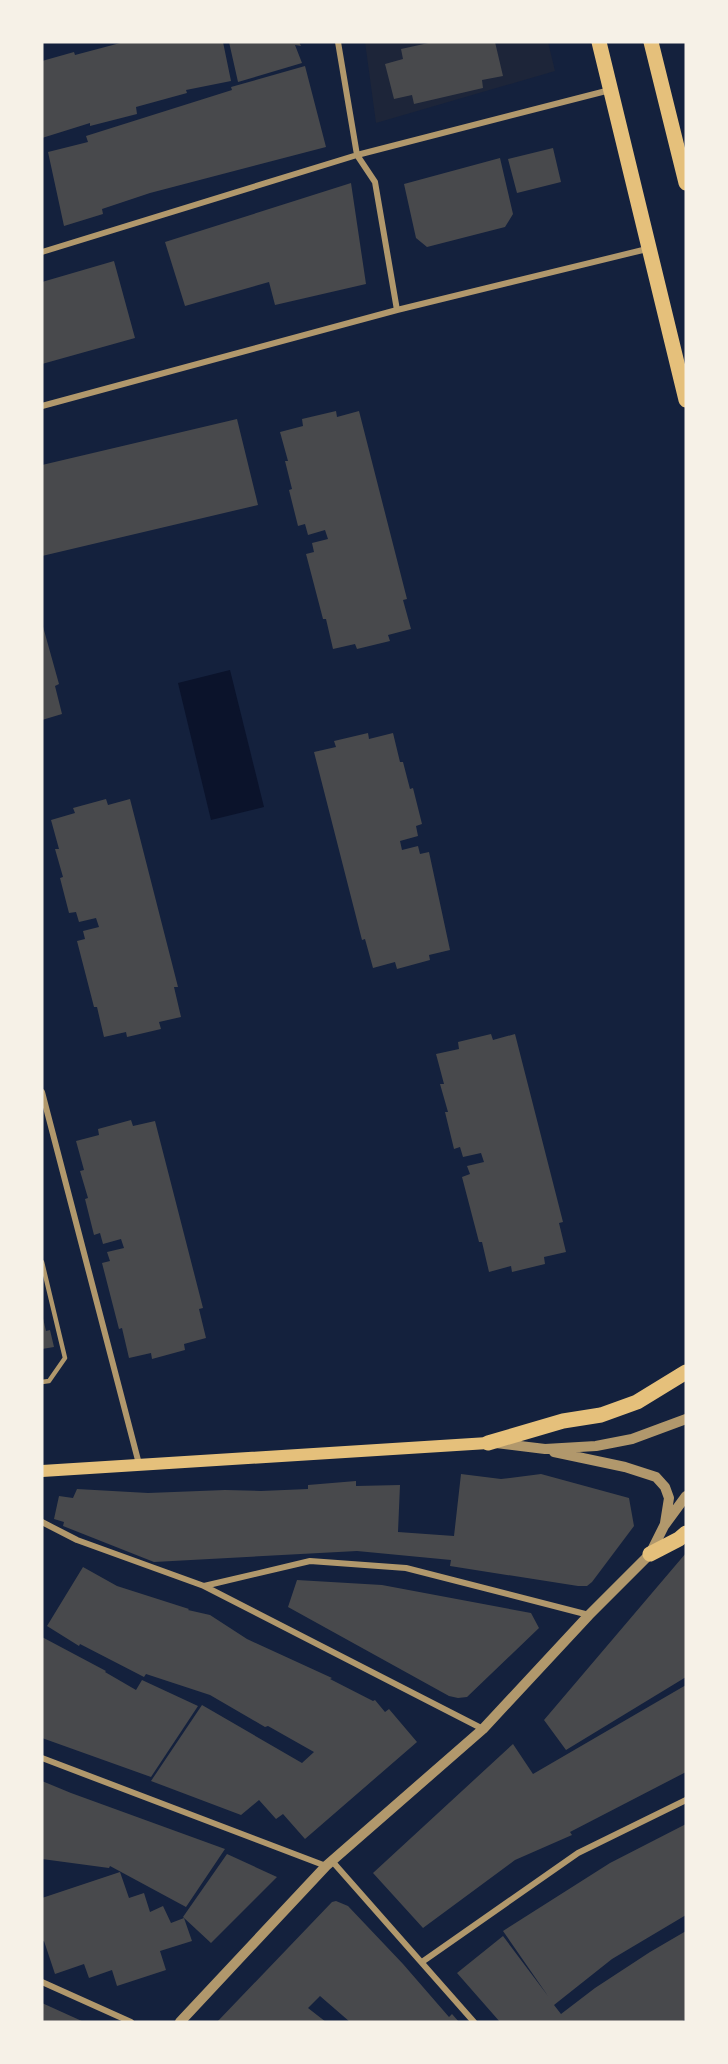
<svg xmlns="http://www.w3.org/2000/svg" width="728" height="2064" viewBox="0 0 728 2064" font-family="Arial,sans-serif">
  <rect width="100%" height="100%" fill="#14213d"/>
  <path fill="#1d2539" d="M365,42H548L555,71L376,123Z"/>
  <path fill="#0b132b" d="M230,670L264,807L211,820L178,683Z"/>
  <path fill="#48494c" d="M124,42H223L231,81L186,90L187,93L136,107L137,114L90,126V123L42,138V61L74,52L75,55Z
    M229,42H299L301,46L295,45L302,63L238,82Z
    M433,42H495L503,76L482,80L483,88L414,104L412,95L394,99L385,64L403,59L401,49Z
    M305,66L326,147L150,193L102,209L103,214L64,226L48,152L88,142L86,136L232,90L231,87Z
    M553,148L561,182L517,193L508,159Z
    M500,158L513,214L505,227L427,247L416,238L404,184Z
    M351,183L366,284L275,305L269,282L185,306L165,242Z
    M114,261L135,338L42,364V282Z
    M336,411L337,417L359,411L407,599L403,600L411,629L388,635L390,641L357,649L355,644L333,649L326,619H323L306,554L314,552L312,543L328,539L325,530L308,535L305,524L298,526L289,490L292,489L285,461H288L280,432L303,426L302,419Z
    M237,419L258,505L42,556V465Z
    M42,623L59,684L55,686L62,714L42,720Z
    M368,733L369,739L393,733L400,762H403L410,789L413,788L422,824L416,826L418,836L400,841L402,850L418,846L420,854L429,852L450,950L429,955L430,960L397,969L395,962L373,968L365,939L362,940L314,752L336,747L334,741Z
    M106,799L108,805L130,799L178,987H174L181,1017L159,1022L161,1029L127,1037L126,1032L104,1037L97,1007H94L77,941L85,939L83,931L99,927L96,918L79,922L76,912L69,913L60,878L63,877L55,849H59L51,820L75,813L73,808Z
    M491,1034L493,1040L515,1034L563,1222L559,1223L566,1252L544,1257L545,1264L512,1272L511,1266L489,1272L482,1242H479L462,1177L470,1174L467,1166L484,1162L481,1153L463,1157L460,1147L454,1149L445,1112H448L440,1084H444L436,1054L459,1049L458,1042Z
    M131,1120L133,1126L155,1121L203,1308L199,1309L206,1338L184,1344L185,1350L152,1359L151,1353L129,1358L122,1328L119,1329L102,1263L110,1261L107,1252L124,1248L121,1239L103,1244L100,1233L94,1235L85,1199L88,1198L80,1171L84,1170L76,1141L99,1135L98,1129Z
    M42,1314L46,1331L50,1330L54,1347L42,1349Z
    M461,1474L501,1479L541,1474L629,1498L634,1526L592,1582L587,1586H578L450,1566L451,1560L357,1551L154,1562L63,1526L64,1522L54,1519L59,1496L73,1498L77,1489L148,1493L225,1490L261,1491L308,1489V1485L356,1481V1486L400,1485L398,1532L454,1536Z
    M686,1553V1677L566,1750L544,1720Z
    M83,1567L117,1586L189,1609L188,1610L210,1615L247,1639L332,1678L330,1679L373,1701L375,1700L385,1712L389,1709L417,1742L305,1839L283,1814L276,1819L259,1800L241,1815L151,1781L202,1705L302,1763L314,1752L268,1726L265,1727L210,1695L146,1674L144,1677L80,1644L79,1646L47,1626Z
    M297,1580L382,1585L531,1613L539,1628L467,1697L458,1698L449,1696L288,1607Z
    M42,1637L106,1671L105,1672L136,1690L142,1680L198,1706L151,1777L42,1738Z
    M686,1685V1772L570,1832L572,1835L515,1860L423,1928L373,1873L513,1744L533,1774Z
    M42,1781L71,1793L225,1849L186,1907L110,1866L109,1868L42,1859Z
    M686,1824V1915L612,1959L554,2005L561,2014L595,1988L650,1952L686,1931V2019L681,2022H500L457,1973L503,1936L548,1996L503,1931L610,1863Z
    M227,1854L277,1877L211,1943L183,1917Z
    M120,1872L129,1898L144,1893L150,1912L163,1906L171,1923L184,1918L192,1941L160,1951L166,1970L117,1986L112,1970L89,1978L84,1964L55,1974L44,1941L42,1942V1898Z
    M336,1901L348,1906L403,1964L449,2017L452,2014L459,2022H350L320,1996L308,2008L326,2022H217L332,1902Z
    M42,2003L84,2022H42Z"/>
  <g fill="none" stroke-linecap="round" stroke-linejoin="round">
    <path stroke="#b1986c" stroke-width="4.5" d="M42,1262L65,1358L49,1381L42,1382"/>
    <path stroke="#b1986c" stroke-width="6" d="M338,42L357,155L375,182L397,310
      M42,252L357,155L610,90
      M42,406L397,310L647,249
      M42,1092L139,1464
      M42,1522L77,1540L204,1586L483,1729
      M204,1586L310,1561L406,1568L589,1615
      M42,1758L326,1866
      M332,1861L474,2022
      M422,1962L578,1853L686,1800
      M42,1982L131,2022"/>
    <path stroke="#b1986c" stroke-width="10" d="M496,1443L545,1449L596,1446L632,1439L686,1419
      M554,1452L625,1467L656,1477L665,1487L669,1498L665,1523
      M180,2022L326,1866L483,1729L589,1615L650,1554L664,1526L686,1496"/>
    <path stroke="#e5c07b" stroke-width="12" d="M42,1471L488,1443"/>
    <path stroke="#e5c07b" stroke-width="15" d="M599,42L686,400
      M651,42L686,183
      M488,1443L563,1421L601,1415L637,1402L686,1372
      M650,1554L679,1539L686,1533"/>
  </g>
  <rect width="728" height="2064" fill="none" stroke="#f6f1e7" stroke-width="87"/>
</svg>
